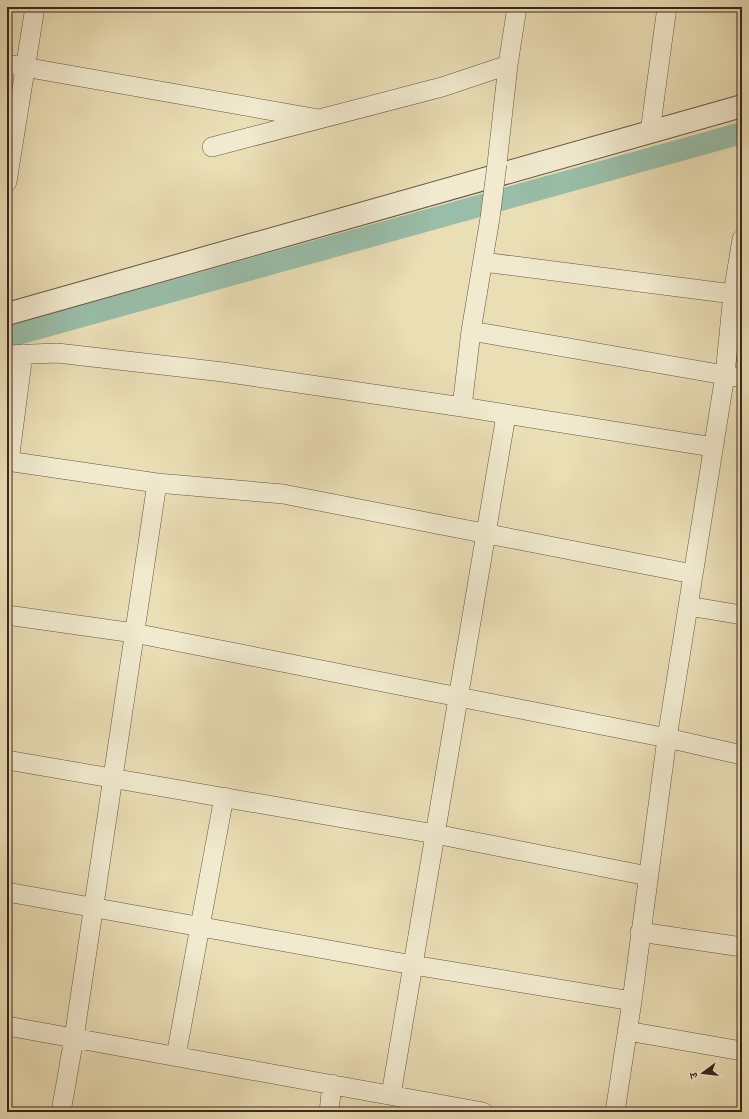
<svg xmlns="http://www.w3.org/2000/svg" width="749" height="1119" viewBox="0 0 749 1119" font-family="Alegreya,'Noto Serif Devanagari',serif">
  <rect width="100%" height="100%" fill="#eadeb5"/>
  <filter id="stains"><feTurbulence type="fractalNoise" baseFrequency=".005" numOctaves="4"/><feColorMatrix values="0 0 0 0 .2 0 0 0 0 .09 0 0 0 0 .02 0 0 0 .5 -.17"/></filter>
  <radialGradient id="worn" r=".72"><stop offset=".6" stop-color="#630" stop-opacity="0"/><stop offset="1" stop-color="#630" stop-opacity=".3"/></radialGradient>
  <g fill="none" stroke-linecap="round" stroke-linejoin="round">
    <path stroke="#99bda8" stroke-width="22" d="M7,337L742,133"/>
    <g stroke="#675341" stroke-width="20">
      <path id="minor" d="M7,64L319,119
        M650,132L667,7
        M212,147L442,87L508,65
        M497,164L508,65L517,7
        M7,182L35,7
        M490,218L471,331L742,378
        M483,262L733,294
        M7,355L57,353L223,372L462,407L713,447
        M462,407L471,331
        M7,461L157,483L283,494L693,574
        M9,462L23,354
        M688,606L742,615
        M7,615L134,633L667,738L742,755
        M7,760L435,834L648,876
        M7,892L413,965L632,1001
        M640,932L742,947
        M7,1026L483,1112
        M627,1031L742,1051
        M176,1056L224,797
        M391,1095L506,415
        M61,1112L74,1038L157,483
        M329,1112L332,1084
        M615,1112L632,1001L667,738L725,375L733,294L742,239"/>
    </g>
    <g stroke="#675341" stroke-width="24">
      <path id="tertiary" d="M7,314L742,106"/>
    </g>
    <use href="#minor" stroke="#f1eacf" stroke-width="19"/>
    <use href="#tertiary" stroke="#f1eacf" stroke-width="22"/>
    <g stroke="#675341" stroke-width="20" stroke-linecap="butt">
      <path id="minor-bridge" d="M490,218L497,164"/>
    </g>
    <use href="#minor-bridge" stroke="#f1eacf" stroke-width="19"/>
  </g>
  <rect width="749" height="1119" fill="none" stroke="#eadeb5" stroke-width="24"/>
  <rect x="8" y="8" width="733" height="1103" fill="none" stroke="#3b251a" stroke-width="2"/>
  <rect x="12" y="12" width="725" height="1095" fill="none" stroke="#3b251a"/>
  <g transform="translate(703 1073) rotate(255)" stroke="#f1eacf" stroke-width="3" paint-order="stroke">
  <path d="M0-3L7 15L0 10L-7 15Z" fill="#3b251a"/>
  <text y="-6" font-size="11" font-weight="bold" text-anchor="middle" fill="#3b251a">उ</text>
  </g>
  <rect width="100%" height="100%" filter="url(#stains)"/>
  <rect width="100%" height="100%" fill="url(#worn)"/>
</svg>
